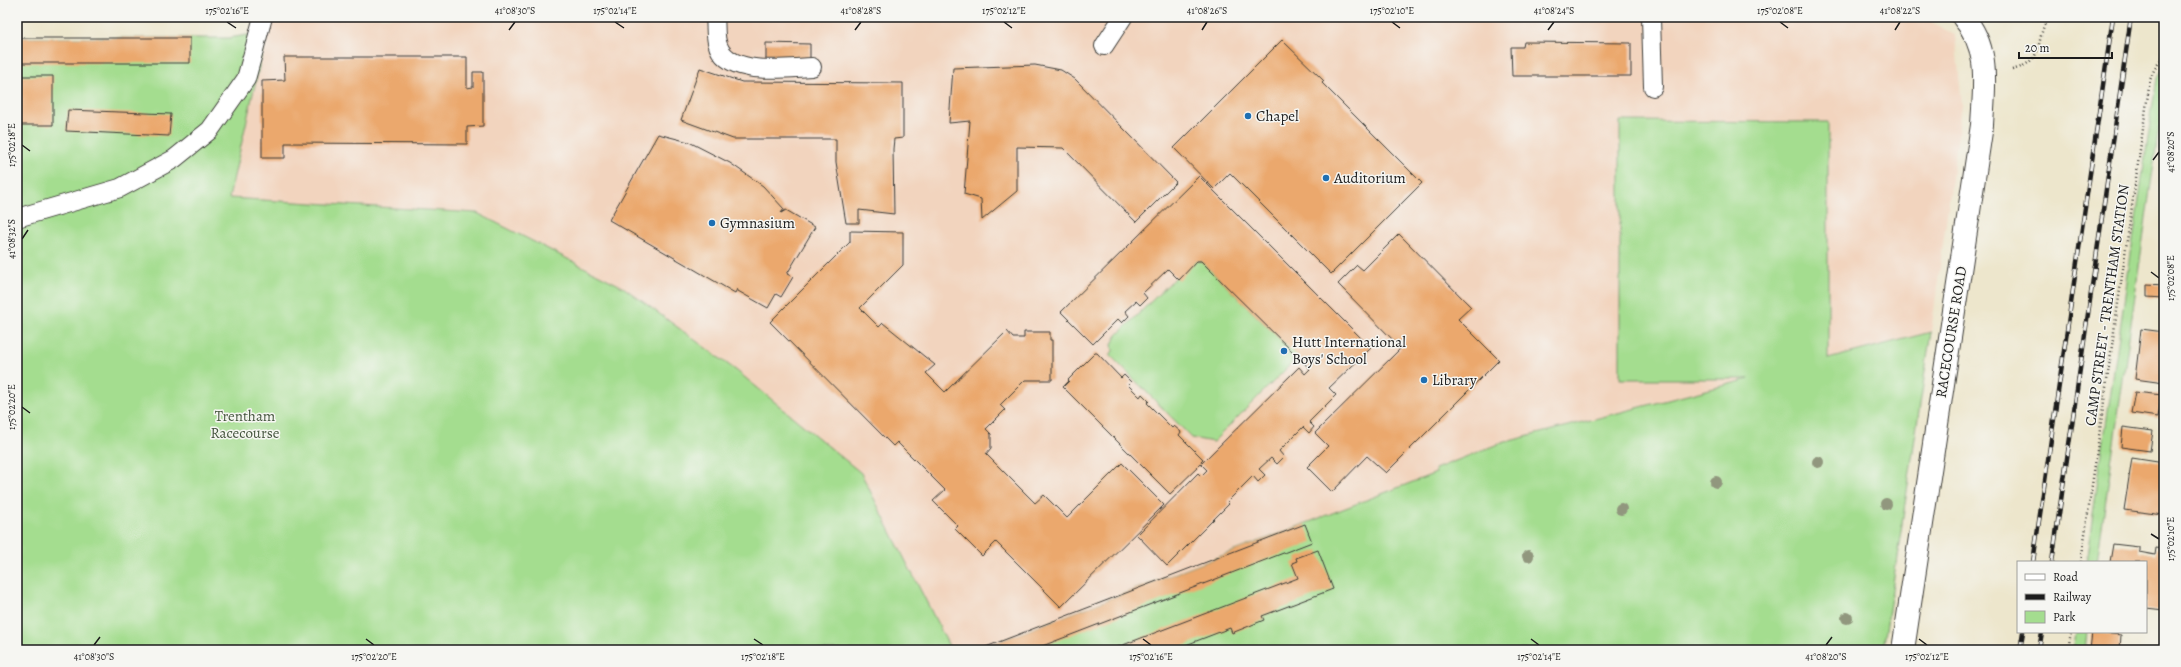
<svg xmlns="http://www.w3.org/2000/svg" width="2181" height="667" viewBox="0 0 2181 667" font-family="Alegreya,serif">
  <rect width="100%" height="100%" fill="#f6f6f2"/>
  <filter id="ink" filterUnits="userSpaceOnUse"><feTurbulence type="fractalNoise" baseFrequency=".025" numOctaves="2"/><feDisplacementMap in="SourceGraphic" scale="8" xChannelSelector="R" yChannelSelector="G"/><feConvolveMatrix kernelMatrix="1 2 1 2 8 2 1 2 1" color-interpolation-filters="sRGB"/></filter>
  <filter id="wash" filterUnits="userSpaceOnUse"><feTurbulence type="fractalNoise" baseFrequency=".012" numOctaves="4" result="noise"/><feDisplacementMap in="SourceGraphic" scale="16" xChannelSelector="R" yChannelSelector="G"/><feGaussianBlur stdDeviation="0.9" result="paint"/><feColorMatrix in="noise" values="0 0 0 0 0 0 0 0 0 0 0 0 0 0 0 0 0 1.4 0 .05"/><feComposite in="paint" operator="in"/></filter>
  <g filter="url(#wash)">
    <rect width="100%" height="100%" fill="#ede6cc"/>
    <path fill="#f2d4be" d="M271,17H1922L1955,35L1962,105L1931,332L1498,444L1435,469L1436,473L978,650H951L861,473L229,198Z"/>
    <path fill="#a4dd8f" stroke="#607c56" d="M247,35L266,37L229,198L477,213L623,287L737,371L861,473L951,650H17V38H229Z
      M2164,64V125L2159,127L2097,562H2086L2153,103L2157,78Z
      M1620,121L1828,122V359L1931,332L1883,650H978L1436,473L1435,469L1498,444L1749,379H1620Z
      M1197,261H1201L1298,357L1213,442L1192,438L1110,355L1113,351L1112,344L1117,335L1176,277L1179,279Z
      M2076,632H2087L2085,650H2073Z"/>
    <g id="blocks">
      <path fill="#eba86d" d="M17,38H190V63H17Z
        M1282,40L1324,81L1322,83L1422,183L1331,274L1230,173L1214,189L1174,148Z
        M1524,42L1631,43V76H1512L1511,47H1523Z
        M766,43L810,44V62H766Z
        M284,57H467V88L473,87V72H483V126L467,127V144L285,143V158H262V81L285,80Z
        M1035,65L1061,70L1075,79L1176,182L1136,222L1063,148L1017,147V191L982,220L981,199L964,194L970,121L949,123L953,68Z
        M700,68L742,82L903,83V138L894,139L893,149L894,214L859,210V223H846L836,162V139H733L681,120Z
        M17,76H53V125H17Z
        M68,110L171,114L169,136L66,131Z
        M658,134L689,142L730,163L763,186L784,209L781,213L786,210L815,227L787,274L793,277L781,297L776,294L768,308L738,291L737,289L735,293L609,220Z
        M1199,176L1371,348L1329,388L1336,395L1309,422L1314,427L1309,433L1303,427L1279,451L1284,457L1277,464L1271,458L1259,469L1265,475L1258,482L1253,476L1227,502L1229,504L1167,566L1137,535L1198,473L1201,476L1207,470L1201,464L1170,494L1063,387L1069,381L1068,380L1095,353H1097L1121,378L1124,375L1131,382L1128,385L1140,397L1142,394L1149,401L1147,403L1172,428L1174,426L1181,432L1179,435L1203,459L1201,461L1202,463L1299,367L1305,374L1310,369L1201,261H1197L1179,280L1168,269L1143,293L1147,298L1140,305L1136,301L1125,311L1129,316L1122,323L1118,319L1093,344L1061,312Z
        M850,231L903,232V265L860,308L879,327L883,323L935,365L926,373L945,392L1007,331L1013,338H1024V332H1050V340H1052V380H1025L1000,405L1005,410L986,429L991,434V448L986,454L1035,503L1044,495L1067,518L1122,463L1164,505L1061,607L996,542L982,556L955,529L958,526L933,501L945,490L897,442L893,446L770,322L850,242Z
        M1399,234L1471,307L1458,319L1499,360L1386,473L1367,456L1332,492L1307,467L1328,446L1315,433L1401,348L1338,284L1357,265L1363,270Z
        M2147,284L2164,285V298L2147,297Z
        M2141,329L2164,332V383L2135,379Z
        M2135,392L2162,395L2158,417L2131,413Z
        M2123,427L2153,431L2150,451L2121,447Z
        M2132,458L2164,463V515L2124,510Z
        M1305,524L1312,542L1032,650H978Z
        M2113,544L2139,547V552L2155,555L2156,548L2164,549V611L2146,609V562H2110Z
        M1318,550L1333,589L1262,616L1264,620L1232,633L1230,628L1173,650H1110L1298,578L1292,563L1297,561L1296,558Z
        M2092,632L2121,635L2120,650H2090Z"/>
    </g>
  </g>
  <g filter="url(#ink)">
    <use href="#blocks" fill-opacity="0" stroke="#3b3a36" stroke-width="1"/>
    <g fill="none" stroke-linecap="round" stroke-linejoin="round">
      <g stroke="#3b3a36" stroke-width="20">
        <path id="service" d="M715,17C716,25 715,34 717,42C725,78 786,68 812,67
          M1651,17L1653,87
          M1104,46L1123,17
          M17,218L120,188L174,159L210,130L246,79L263,17"/>
      </g>
      <g stroke="#3b3a36" stroke-width="24">
        <path id="minor" d="M1903,650L1982,125C1984,86 1991,49 1963,17"/>
      </g>
      <path stroke="#3b3a36" stroke-width="2.5" stroke-dasharray="1 3" stroke-linecap="butt" d="M2012,70C2048,60 2033,40 2049,17
        M2081,562L2150,80L2154,70L2164,55
        M2068,650L2071,632"/>
      <use href="#service" stroke="#fff" stroke-width="18"/>
      <use href="#minor" stroke="#fff" stroke-width="22"/>
      <g stroke="#1c1c1c" stroke-width="4.5">
        <path id="rail" d="M2033,562L2113,17
          M2052,562L2131,17
          M2020,650L2023,632
          M2039,650L2042,632"/>
      </g>
      <use href="#rail" stroke="#f6f6f2" stroke-width="3" stroke-dasharray="9" stroke-linecap="butt"/>
    </g>
    <g fill="#91977e">
      <circle cx="1818" cy="462" r="6"/>
      <circle cx="1716" cy="482" r="6"/>
      <circle cx="1886" cy="504" r="6"/>
      <circle cx="1621" cy="509" r="6"/>
      <circle cx="1528" cy="556" r="6"/>
      <circle cx="1847" cy="618" r="6"/>
    </g>
  </g>
  <path fill="none" stroke="#1c1c1c" stroke-width="1.5" d="M227,22L236,28M615,22L624,28M1004,22L1012,28M1392,22L1400,28M1780,22L1788,28M509,30L515,22M855,30L861,22M1202,30L1207,22M1548,30L1554,22M1895,30L1900,22M22,145L30,151M2153,160L2159,152M22,239L28,230M2151,272L2159,278M22,407L30,413M2151,534L2159,539M366,639L374,645M754,639L763,645M1143,639L1151,645M1531,639L1539,645M1919,639L1927,645M94,645L100,637M1826,645L1832,637"/>
  <g fill="#1f6fb2" stroke="#f6f6f2" stroke-width="1.5">
    <circle cx="1248" cy="116" r="4"/>
    <circle cx="1326" cy="178" r="4"/>
    <circle cx="712" cy="223" r="4"/>
    <circle cx="1284" cy="351" r="4"/>
    <circle cx="1424" cy="380" r="4"/>
  </g>
  <g text-anchor="middle" dominant-baseline="central" stroke-width="3" stroke-linejoin="round" paint-order="stroke">
    <g font-size="15" fill="#1c1c1c" stroke="#f6f6f2" text-anchor="start">
      <text x="1256" y="116">Chapel</text>
      <text x="1334" y="178">Auditorium</text>
      <text x="720" y="223">Gymnasium</text>
      <text x="1292" y="342">Hutt International<tspan x="1292" dy="17">Boys' School</tspan></text>
      <text x="1432" y="380">Library</text>
    </g>
    <g font-size="15" fill="#1c1c1c" stroke="#f6f6f2">
      <text transform="translate(2107 305) rotate(-82)">CAMP STREET - TRENTHAM STATION</text>
      <text transform="translate(1951 332) rotate(-81)">RACECOURSE ROAD</text>
    </g>
    <g font-size="15" fill="#45563e" stroke="#f6f6f2">
      <text x="245" y="416">Trentham<tspan x="245" dy="17">Racecourse</tspan></text>
    </g>
  </g>
  <rect width="2181" height="667" fill="none" stroke="#f6f6f2" stroke-width="44"/>
  <rect x="2017" y="561" width="130" height="72" fill="#f6f6f2" stroke="#9f9f9c"/>
  <rect x="2025" y="574" width="20" height="6" fill="#ffffff" stroke="#9f9f9c"/>
  <text x="2053" y="581" font-size="12" fill="#1c1c1c">Road</text>
  <rect x="2025" y="594" width="20" height="6" fill="#1c1c1c" stroke="#9f9f9c"/>
  <text x="2053" y="601" font-size="12" fill="#1c1c1c">Railway</text>
  <rect x="2025" y="611" width="20" height="12" fill="#a4dd8f" stroke="#9f9f9c"/>
  <text x="2053" y="621" font-size="12" fill="#1c1c1c">Park</text>
  <path d="M2019 52v6h93v-6" fill="none" stroke="#1c1c1c" stroke-width="2"/>
  <text x="2025" y="52" font-size="12" fill="#1c1c1c" stroke="#f6f6f2" stroke-width="3" paint-order="stroke">20 m</text>
  <rect x="22" y="22" width="2137" height="623" fill="none" stroke="#1c1c1c" stroke-width="1.5"/>
  <g font-size="10" text-anchor="middle" fill="#1c1c1c">
    <text x="227" y="14">175°02'16"E</text>
    <text x="515" y="14">41°08'30"S</text>
    <text x="615" y="14">175°02'14"E</text>
    <text x="861" y="14">41°08'28"S</text>
    <text x="1004" y="14">175°02'12"E</text>
    <text x="1207" y="14">41°08'26"S</text>
    <text x="1392" y="14">175°02'10"E</text>
    <text x="1554" y="14">41°08'24"S</text>
    <text x="1780" y="14">175°02'08"E</text>
    <text x="1900" y="14">41°08'22"S</text>
    <text transform="translate(11 145) rotate(-90)" y="4">175°02'18"E</text>
    <text transform="translate(2170 152) rotate(-90)" y="4">41°08'20"S</text>
    <text transform="translate(11 239) rotate(-90)" y="4">41°08'32"S</text>
    <text transform="translate(2170 278) rotate(-90)" y="4">175°02'08"E</text>
    <text transform="translate(11 407) rotate(-90)" y="4">175°02'20"E</text>
    <text transform="translate(2170 539) rotate(-90)" y="4">175°02'10"E</text>
    <text x="94" y="660">41°08'30"S</text>
    <text x="374" y="660">175°02'20"E</text>
    <text x="763" y="660">175°02'18"E</text>
    <text x="1151" y="660">175°02'16"E</text>
    <text x="1539" y="660">175°02'14"E</text>
    <text x="1826" y="660">41°08'20"S</text>
    <text x="1927" y="660">175°02'12"E</text>
  </g>
</svg>
